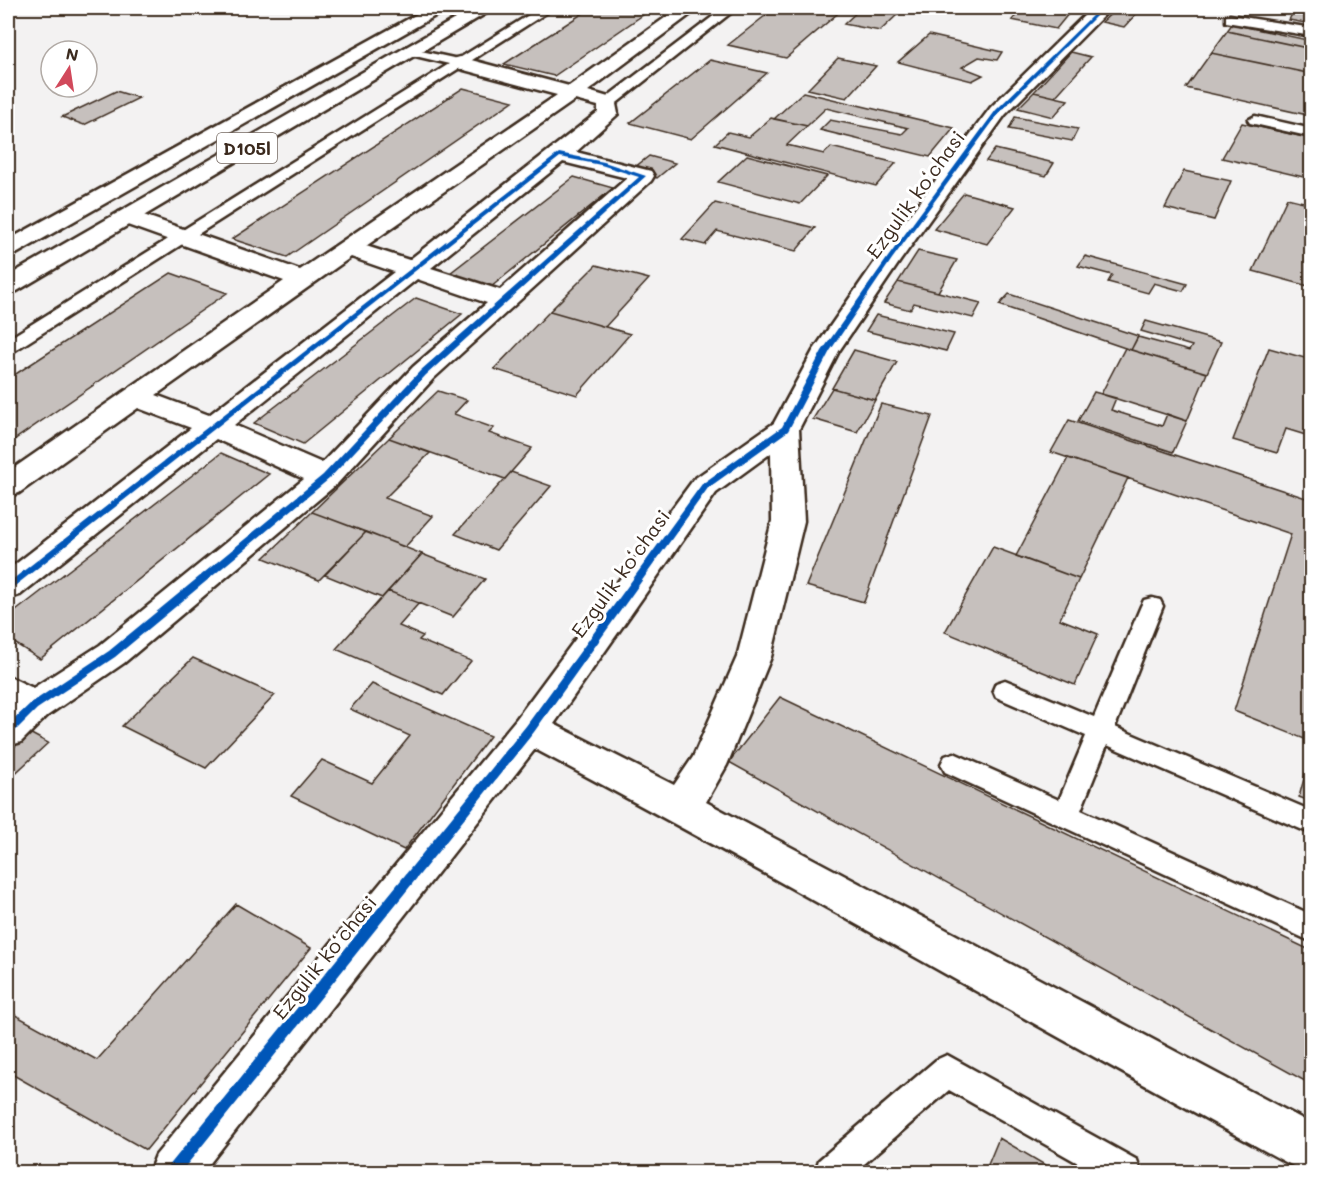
<svg xmlns="http://www.w3.org/2000/svg" width="1319" height="1180" viewBox="0 0 1319 1180" font-family="Mali,sans-serif">
  <rect width="100%" height="100%" fill="#f3f2f2"/>
  <filter id="ink" filterUnits="userSpaceOnUse"><feTurbulence type="fractalNoise" baseFrequency=".0167" numOctaves="2"/><feDisplacementMap in="SourceGraphic" scale="12" xChannelSelector="R" yChannelSelector="G"/><feConvolveMatrix kernelMatrix="1 2 1 2 8 2 1 2 1" color-interpolation-filters="sRGB"/></filter>
  <g filter="url(#ink)">
    <path fill="#c6c0bd" stroke="#3b2a1e" stroke-width="1.5" d="M591,8H653L554,76L504,64Z
      M775,8H844L786,58L728,45Z
      M861,8H866L898,14L880,31L844,24Z
      M1023,8H1042L1069,13L1056,29L1012,20Z
      M1117,8H1142L1137,13Z
      M1285,8H1312V18L1308,17L1305,23L1289,20L1292,14L1282,13Z
      M1116,9L1137,13L1124,27L1102,22Z
      M1232,24L1312,41V49L1227,31Z
      M1227,31L1312,49V74L1211,53Z
      M929,35L1002,52L997,60L979,57L962,67L983,75L972,81L898,62Z
      M1071,52L1091,57L1055,97L1034,92Z
      M1211,53L1312,74V116L1186,88Z
      M838,58L876,66L847,98L808,89Z
      M710,60L767,73L691,139L630,123Z
      M463,88L513,101L287,257L232,239Z
      M116,91L139,98L84,125L62,117Z
      M803,92L954,128L930,157L820,130L830,120L902,134L908,128L826,108L807,126L774,119Z
      M1034,92L1055,97L1068,100L1053,117L1018,108Z
      M1015,117L1078,129L1072,141L1009,129Z
      M771,118L807,126L787,145L824,154L831,147L896,163L876,186L715,144L728,132L749,137Z
      M1242,123L1312,139V179L1222,158Z
      M995,149L1054,163L1046,176L986,161Z
      M747,155L827,176L800,204L718,182Z
      M649,156L675,163L657,178L630,171Z
      M1184,171L1231,181L1214,220L1165,208Z
      M574,177L613,188L491,287L450,273Z
      M964,193L1015,207L987,244L934,229Z
      M1287,198L1312,204V287L1253,271Z
      M715,203L815,228L796,251L717,231L705,245L682,239Z
      M918,251L957,260L938,292L898,282Z
      M1085,256L1187,284L1183,291L1154,283L1148,293L1108,282L1112,275L1078,266Z
      M596,265L649,279L605,327L550,311Z
      M171,273L227,293L8,444V379Z
      M898,282L938,292L981,303L973,318L914,303L910,310L884,303Z
      M1009,294L1138,336L1131,350L999,305Z
      M416,298L462,314L303,444L254,423Z
      M550,311L630,334L577,395L494,369Z
      M876,315L954,334L946,351L866,331Z
      M1146,321L1221,342L1207,373L1131,350L1138,337L1189,351L1192,346L1141,331Z
      M1125,348L1207,373L1187,421L1101,394Z
      M1269,348L1312,360V437L1286,429L1277,453L1233,440Z
      M854,350L897,362L875,400L832,388Z
      M832,388L875,400L857,432L813,419Z
      M438,391L467,400L454,414L494,428L489,433L532,448L505,479L389,438Z
      M1094,392L1116,398L1111,410L1162,426L1167,414L1187,421L1173,452L1078,421Z
      M881,404L932,416L864,602L806,586Z
      M1069,420L1312,500V742L1234,711L1291,534L1051,452Z
      M389,438L430,453L385,498L433,516L405,547L312,512Z
      M221,453L269,474L40,659L8,639V617Z
      M1068,458L1128,478L1079,579L1016,556Z
      M511,472L551,486L496,550L455,534Z
      M312,512L366,532L319,580L264,558Z
      M366,532L422,554L382,598L325,575Z
      M993,547L1079,579L1060,619L1098,634L1075,685L945,632Z
      M422,554L485,579L453,617L388,591Z
      M388,591L419,603L399,626L423,636L419,640L471,661L443,695L336,649Z
      M193,658L275,695L206,768L122,726Z
      M372,684L490,736L404,850L291,796L322,760L372,783L410,736L350,709Z
      M780,697L1312,951V1085L729,762Z
      M24,730L48,743L8,780V744Z
      M1312,749V802L1299,797Z
      M236,904L311,948L146,1150L8,1072V1011L97,1060Z
      M999,1138L1057,1172H985Z"/>
    <g fill="none" stroke-linecap="round" stroke-linejoin="round">
      <g stroke="#3b2a1e" stroke-width="5">
        <path id="lane" d="M540,8H554L14,351L8,352V339L449,64L407,54V48L458,59Z
          M724,8H737L613,106H603V100Z
          M1230,15L1312,28V36L1226,22V16Z
          M1255,116L1312,129V137L1250,123L1248,120Z
          M1152,598L1160,600L1163,606L1115,727L1312,811V834L1107,745L1081,810L1312,915V942L945,772L941,764L945,756L954,753L1059,800L1086,736L996,697L993,690L996,683L1005,680L1094,717L1141,606L1144,600Z
          M947,1055L1137,1160L1141,1172H1094L949,1090L855,1172H815L819,1160L936,1060Z"/>
      </g>
      <g stroke="#3b2a1e" stroke-width="5">
        <path id="street" d="M679,8H699L588,91L615,99L618,114L576,152L651,171L654,176L651,181L433,379L337,484L124,663L47,716L21,742L8,746V676L33,688L100,645L304,479L216,439L20,595L8,599V570L191,428L138,408L19,493L8,496V472L284,281L119,222L115,217L119,212H135L300,270L557,95L453,67L450,63L453,59L460,57L569,86ZM575,100L598,106V112L409,260L366,246ZM563,162L627,178L500,290L431,268ZM351,257L394,272L209,415L156,395ZM417,279L487,303L413,367L322,463L234,425Z
          M1092,8H1111L1005,115L900,261L839,351L799,429L804,521L771,657L727,765L706,802L1312,1124V1172L1295,1167C1040,1030 791,884 535,749L203,1172H149L156,1155L517,718L694,479L774,423L813,351L881,253L991,107ZM771,453L772,521L737,657L693,757L674,785L554,724L716,493Z"/>
      </g>
      <g stroke="#3b2a1e" stroke-width="5">
        <path id="highway" d="M428,8H449L16,254L8,256V240Z
          M474,8H495L17,291L8,293V276Z"/>
      </g>
      <use href="#lane" fill="#fff" fill-rule="evenodd"/>
      <use href="#street" fill="#fff" fill-rule="evenodd"/>
      <use href="#highway" fill="#fff" fill-rule="evenodd"/>
      <g stroke="#fff" stroke-width="4">
        <path id="cycleway" d="M1100,8H1104L1000,112L892,259L830,351L788,431L708,488L534,732L181,1172H167L168,1167L526,726L702,484L782,427L822,351L888,257L996,110Z
          M559,153L604,162L646,176L426,375L329,479L115,657L37,709L12,734L8,735V725L31,703L109,651L323,475L420,371L639,177L601,165L560,157L11,589L8,590V583Z"/>
      </g>
      <use href="#cycleway" fill="#0057b8" fill-rule="evenodd"/>
    </g>
  </g>
  <g text-anchor="middle" dominant-baseline="central" stroke-width="6" stroke-linejoin="round" paint-order="stroke">
    <rect fill="#fff" stroke="#766a62" stroke-width="1.5" x="217" y="133" width="60" height="30" rx="4.5"/>
    <g font-size="18" font-weight="bold" fill="#3b2a1e">
      <text x="247" y="148">D105l</text>
    </g>
    <g font-size="20" fill="#3b2a1e" stroke="#fff">
      <text transform="translate(915 194) rotate(-54)">Ezgulik koʻchasi</text>
      <text transform="translate(620 573) rotate(-54)">Ezgulik koʻchasi</text>
      <text transform="translate(324 957) rotate(-51)">Ezgulik koʻchasi</text>
    </g>
  </g>
  <rect width="1319" height="1180" fill="none" stroke="#fff" stroke-width="30"/>
  <rect x="15" y="15" width="1289" height="1150" fill="none" stroke="#3b2a1e" stroke-width="2" filter="url(#ink)"/>
  <g transform="translate(69 69) rotate(12)"><circle r="28" fill="#ffffff" stroke="#b1aaa5" stroke-width="1.5"/>
  <path d="M0-4.5L10 22L0 15L-10 22Z" fill="#d1495b"/>
  <text y="-9" font-size="16" font-weight="bold" text-anchor="middle" fill="#3b2a1e">N</text>
  </g>
</svg>
